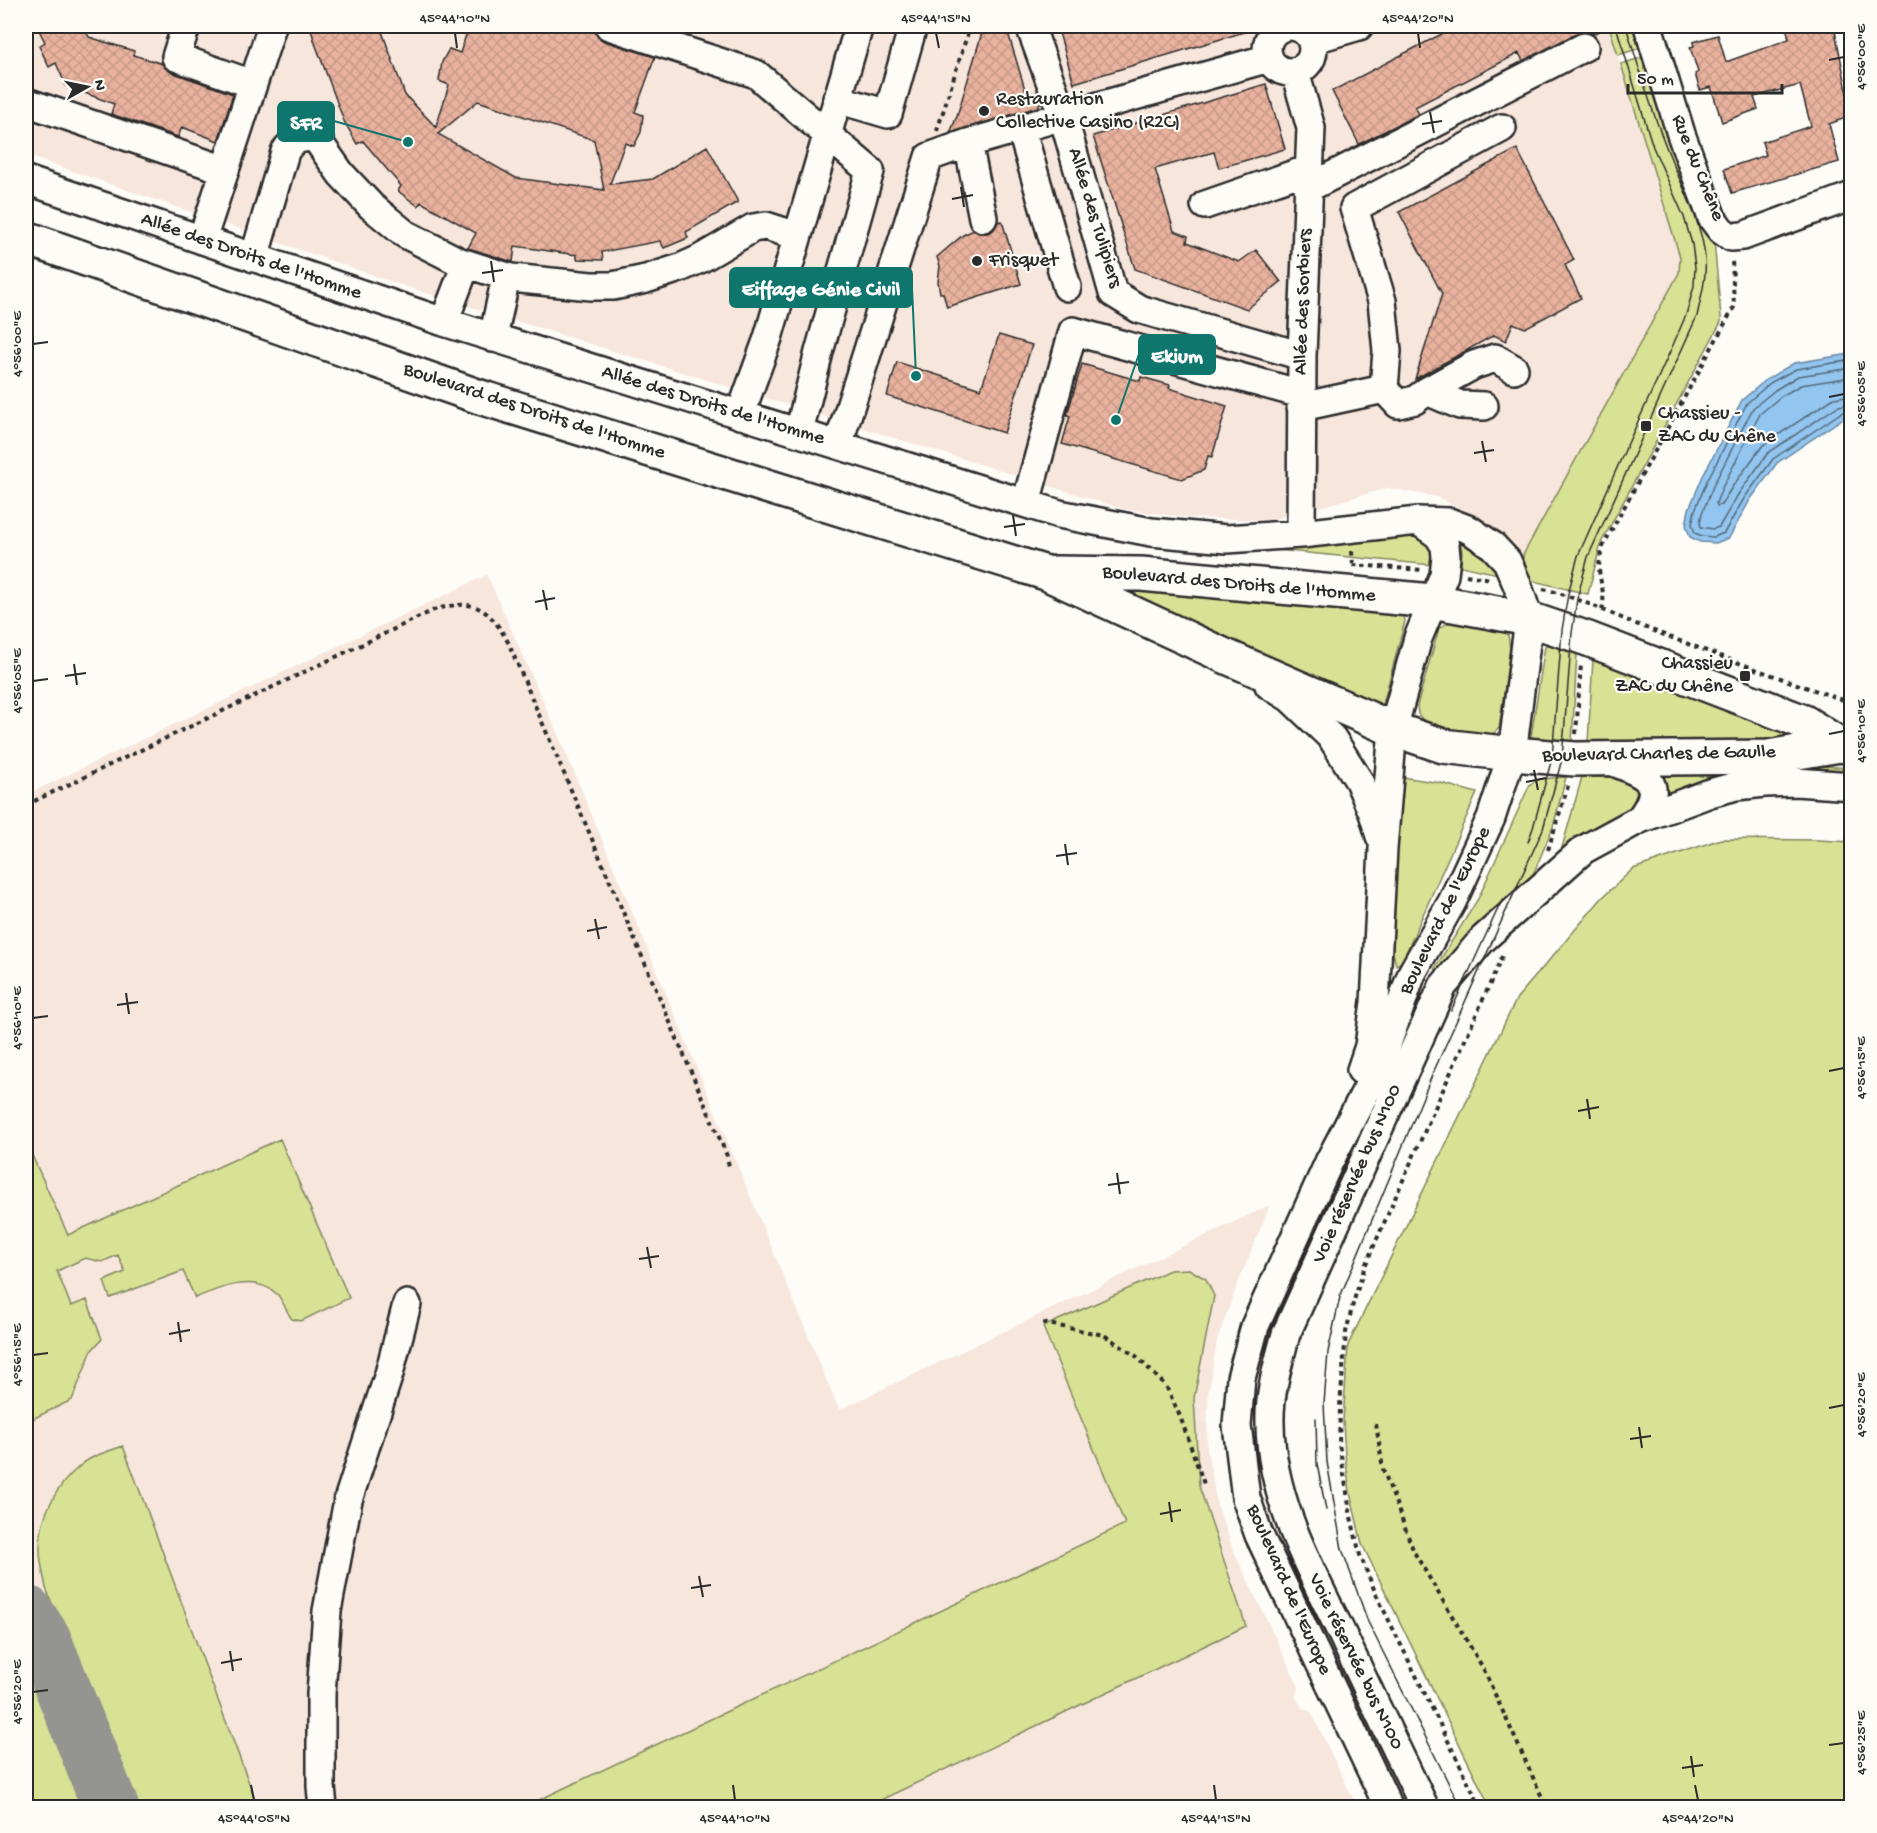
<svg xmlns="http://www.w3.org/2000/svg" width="1877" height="1833" viewBox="0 0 1877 1833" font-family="'Gochi Hand',sans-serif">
  <defs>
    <pattern id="building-cross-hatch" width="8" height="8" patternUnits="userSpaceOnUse" patternTransform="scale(1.5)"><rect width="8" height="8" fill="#e9b29e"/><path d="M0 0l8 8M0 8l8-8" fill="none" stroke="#c89988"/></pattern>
  </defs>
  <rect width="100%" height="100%" fill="#fdfcf7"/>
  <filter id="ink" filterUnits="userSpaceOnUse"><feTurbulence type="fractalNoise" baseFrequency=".0167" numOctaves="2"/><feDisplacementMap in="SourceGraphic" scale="12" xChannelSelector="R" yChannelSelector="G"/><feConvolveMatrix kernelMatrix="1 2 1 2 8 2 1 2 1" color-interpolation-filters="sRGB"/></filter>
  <g filter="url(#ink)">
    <path fill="#f7e6dc" d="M26,26H1609L1680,257L1679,273L1523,555L1478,517L1437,497L1388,488L1271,520L1191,518L1124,509L413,289L26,155Z
      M487,575L566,753L839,1410L1270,1205L1234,1293L1217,1341L1208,1396L1207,1449L1217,1504L1234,1552L1299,1687L1295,1696L1302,1708L1311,1712L1357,1807L26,1808V795Z"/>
    <path fill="#d7e294" stroke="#818660" stroke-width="1.5" d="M1609,26H1638L1644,47L1618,55Z
      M1647,56L1714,241L1721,317V322L1601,543L1588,594L1529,580L1523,555L1679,273L1680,257L1621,64Z
      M1414,534L1421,537L1433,548L1432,565L1266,549Z
      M1464,535L1503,575L1461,566L1462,552L1460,539Z
      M1129,590L1401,613L1404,616L1405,621L1383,704L1381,706L1125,595L1124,592Z
      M1451,621L1502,631L1508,635L1510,649L1499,728C1493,735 1489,737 1479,737L1426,724L1418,714L1417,706L1439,628Z
      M1552,644L1577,653L1572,742H1537L1531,737L1545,646Z
      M1593,659L1805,734L1807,743L1588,742Z
      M1701,764L1822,766L1851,768L1852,774L1665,795L1664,783L1659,773Z
      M1402,777L1441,783L1477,793L1402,962L1396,965L1390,941Z
      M1566,777L1553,827L1532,877L1492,915L1437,973L1435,968L1478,899L1530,784L1540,779Z
      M1582,777H1621L1630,779L1636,789L1637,802L1628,810L1561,851Z
      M1721,839L1818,840L1851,842V1807H1490L1362,1544L1350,1492L1345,1455L1343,1422L1348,1345L1517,998L1602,898L1633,869Z
      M280,1139L349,1298L301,1321L292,1319C286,1312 283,1300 277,1294C255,1273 219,1288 195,1298L183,1271L110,1298L104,1281L125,1272L118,1255L102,1262L85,1258L57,1271L71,1306L87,1300L102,1339L92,1350L72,1400L26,1422V1142L68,1235Z
      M1189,1269L1206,1279L1214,1296L1194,1398L1199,1486L1246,1626L866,1807H524L1125,1524L1043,1327L1170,1270Z
      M123,1446L258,1807H132L46,1588C44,1576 40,1563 40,1551C39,1518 55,1486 81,1465C93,1455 109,1451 123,1446Z
      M26,1676L32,1682L81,1807H26Z"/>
    <path fill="#92c5ef" stroke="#6987a1" stroke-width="1.5" d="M1851,354V417H1845L1777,463L1750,500L1729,538L1716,543L1700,542L1690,537L1686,525L1689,509L1702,478L1742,400L1767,379L1794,363Z"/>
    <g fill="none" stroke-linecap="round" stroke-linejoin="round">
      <path stroke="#546979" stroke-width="1.5" d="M1852,360L1796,369L1770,383L1747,403L1707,481L1695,510L1692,524L1695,533L1702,536L1714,537L1724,533L1745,497L1773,459L1842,412L1852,411
        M1852,368L1798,376L1775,390L1753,408L1714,484L1702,513L1700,523L1701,527L1713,529L1719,527L1739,493L1768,453L1838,406L1852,404
        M1852,377L1801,385L1780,397L1760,414L1722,488L1716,503L1717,506L1721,505L1732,487L1763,445L1834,398L1852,395"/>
      <path stroke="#949491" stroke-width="56" d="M26,1613L43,1639L111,1808"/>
    </g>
    <path fill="url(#building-cross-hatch)" stroke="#2b2b2b" stroke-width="1.5" fill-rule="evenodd" d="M37,26H83L89,37L134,51L133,55L163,64L171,72L233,94L218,141L182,127L178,137L111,114L114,104L66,86L56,63L49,67L39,46L45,42Z
      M310,26H380L405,95L436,127L449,85L439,81L442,62L449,49L460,53L469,26H576L595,32L598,37L604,41L655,57L635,112L643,115L641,132L634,146L625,143L610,184L653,179L707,146L738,202L686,232L688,238L664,248L660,241L602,252L603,260L577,259V255L515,246L513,262L468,248L476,233L421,202L418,206L398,191L401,186L363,141L357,144L344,121L315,43ZM478,101L594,140L604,190L516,178L438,134Z
      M984,26H1006L1027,96L1038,92L1041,101L1038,107L950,133L957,116Z
      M1057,26H1250L1251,30L1074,83Z
      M1457,26H1609L1593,34L1585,31L1577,33L1523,61L1519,53L1415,107L1419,114L1359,144L1332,91Z
      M1786,26H1834L1851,110V116L1829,124L1839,162L1732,193L1724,169L1766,155L1762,142L1811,126L1800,85L1754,97L1758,109L1722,122L1711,87L1700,90L1695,74L1698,72L1690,47L1694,46L1693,42L1718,35L1726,62L1789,39Z
      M1266,84L1285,149L1219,168L1214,152L1155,169L1174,231L1188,236L1187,242L1239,262L1256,250L1281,282L1247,309L1135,269L1093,136Z
      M1517,149L1574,260L1565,265L1581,298L1525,328L1513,323L1506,341L1494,335L1415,379L1442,294L1399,212Z
      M1002,221L1021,284L947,307L943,293H940L938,282L940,266L937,257L963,235L974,230L979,233H987L993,230L998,222Z
      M999,335L1032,345L1004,433L887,396L897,362L981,389Z
      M1082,364L1140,381L1141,377L1170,385L1169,388L1227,406L1212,457L1208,456L1204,470L1182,479L1062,444L1070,416L1067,415Z"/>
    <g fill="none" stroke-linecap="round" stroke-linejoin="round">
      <g stroke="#2b2b2b" stroke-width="32">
        <path id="minor" d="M186,26L176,57L252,84
          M609,26L756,74L870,171L819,352L799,432
          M1030,26L1063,116L1113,293L1139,309L1302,356
          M1648,26L1681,134L1712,218L1721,230L1731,237L1743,236L1852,196
          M1267 49a23 23 0 1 1 46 0a23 23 0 1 1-46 0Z
          M1311,40L1359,26
          M1295,72L1311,128L1302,356L1301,534
          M837,99L888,114L913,26
          M26,102L225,170
          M1021,128L1067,287
          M968,143L983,218
          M26,180L444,322L1059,514L1151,532L1227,539L1301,534L1418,521L1449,522L1470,530L1493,546L1507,561L1517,584L1529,619L1512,754L1491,818L1452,902L1412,973L1380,1064L1329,1162L1255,1326L1241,1378L1237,1425L1246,1498L1259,1535L1389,1808
          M1308,188L1584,47
          M1205,205L1309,169
          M202,240L272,26
          M254,258L285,152C293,138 300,138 315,137L341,174L371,206L405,234L458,261L511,278L591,286H613L646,279L680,268L700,259L753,228L766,226L797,236
          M444,322L466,264
          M493,338L506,277
          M1384,389L1398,404L1415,400L1427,391L1474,365L1495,358L1514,369
          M1427,391L1460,405L1484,406
          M1301,407L1384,389L1387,351L1382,301L1354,208L1502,128
          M740,415L768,338L859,26
          M838,445L929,157L968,143L1269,58
          M1026,503L1073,331L1301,394
          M1269,685L1290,698L1332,738L1359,781L1373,813L1380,836
          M1611,761C1644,774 1668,781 1640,819
          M1361,1070L1369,1046L1375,1002L1383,849L1393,729L1418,638L1444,575L1446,557L1445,546L1438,535L1418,521
          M323,1808L321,1786V1694L327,1611L348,1500L389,1374L407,1304
          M1425,1808C1397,1750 1369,1692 1342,1634C1310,1568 1271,1500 1270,1424C1269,1393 1278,1364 1286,1334L1443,986L1483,939L1583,850L1640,819L1710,793L1736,786L1765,783L1796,782L1852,786"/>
      </g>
      <g stroke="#2b2b2b" stroke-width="38">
        <path id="major" d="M26,238L480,397L1046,573L1225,656L1393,729L1443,746L1512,754L1575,759L1768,757L1840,745L1852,747
          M1056,573L1141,574L1432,601L1529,619L1588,639L1804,722L1840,745"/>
      </g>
      <path stroke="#2b2b2b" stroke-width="4" stroke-dasharray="4.5 4.5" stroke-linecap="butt" d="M937,131L970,26
        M1352,551L1353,565
        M1353,565L1423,570
        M1466,575L1491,579
        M1543,589C1578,597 1608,613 1641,626C1711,653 1781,679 1852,703
        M1602,610C1606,596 1600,583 1599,569C1599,561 1601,553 1604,544L1734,307L1732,259
        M1576,734L1581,664
        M26,805L434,610C473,598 488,606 508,642L727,1156L729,1167
        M1548,850L1569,783
        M1043,1323L1104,1335L1136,1356L1166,1386L1180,1416L1204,1484
        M1376,1424L1383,1469L1414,1552L1483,1668L1547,1808
        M1481,1808L1376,1594L1360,1555L1351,1517L1339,1444L1340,1406L1346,1332L1354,1300L1365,1266L1504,952"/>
      <use href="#minor" stroke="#fdfcf7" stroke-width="27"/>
      <use href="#major" stroke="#fdfcf7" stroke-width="33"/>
      <path stroke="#2b2b2b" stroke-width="1.5" d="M1528,842L1533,828L1552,758L1562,630L1568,594L1578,556L1625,450L1673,345L1686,315L1694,286L1695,267L1692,244L1684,217L1653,147L1616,26
        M1451,1011L1501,902
        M1316,1418L1317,1464L1326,1510
        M1461,1808L1368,1622L1342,1549L1327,1462L1324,1404L1328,1352L1340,1297L1433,1073L1543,829L1562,759L1572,633L1577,599L1588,557L1697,316C1701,297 1707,277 1705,257C1701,218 1679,181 1665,144C1650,106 1638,65 1626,26"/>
    </g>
  </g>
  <path fill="none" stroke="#2b2b2b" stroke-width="2" d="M455,33L457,48M936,33L939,48M1418,33L1420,48M1829,60L1844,57M1430,112L1434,133M1422,124L1442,121M961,187L964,207M952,199L973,195M491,261L494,282M482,273L503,270M33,344L48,342M1829,397L1844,394M1482,441L1486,462M1474,453L1494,450M1013,515L1016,536M1004,527L1025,524M543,590L547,610M535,602L555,598M74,664L77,685M65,676L86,673M33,681L48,679M1829,734L1844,731M1534,770L1538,790M1526,782L1546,778M1065,844L1068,865M1056,856L1077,853M595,919L599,939M587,931L607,927M126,993L129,1014M117,1005L138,1002M33,1018L48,1016M1829,1071L1844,1068M1587,1099L1590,1119M1578,1111L1599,1107M1117,1173L1120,1194M1108,1185L1129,1182M647,1247L651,1268M639,1259L659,1256M178,1322L181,1342M169,1334L190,1330M33,1355L48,1353M1829,1408L1844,1405M1639,1427L1642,1448M1630,1439L1651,1436M1169,1502L1172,1522M1160,1514L1181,1510M699,1576L703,1597M691,1588L711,1585M230,1651L233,1671M221,1663L242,1659M33,1692L48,1690M1829,1745L1844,1743M1691,1756L1694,1777M1682,1768L1703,1765M251,1785L254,1800M733,1785L735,1800M1214,1785L1216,1800M1695,1785L1698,1800"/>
  <g fill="#2b2b2b" stroke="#fdfcf7" stroke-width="2">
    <circle cx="984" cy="111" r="6"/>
    <circle cx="977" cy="261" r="6"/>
    <rect x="1640" y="420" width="12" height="12" rx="3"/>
    <rect x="1739" y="670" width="12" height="12" rx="3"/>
  </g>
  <g text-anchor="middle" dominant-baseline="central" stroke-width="4.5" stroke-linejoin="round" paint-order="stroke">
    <g font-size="20" fill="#2b2b2b" stroke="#fdfcf7" text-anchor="start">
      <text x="996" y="100">Restauration<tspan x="996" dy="23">Collective Casino (R2C)</tspan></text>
      <text x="989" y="261">Frisquet</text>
      <text x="1658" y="414">Chassieu -<tspan x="1658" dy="23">ZAC du Chêne</tspan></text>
      <text x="1733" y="664" text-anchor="end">Chassieu<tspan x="1733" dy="23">ZAC du Chêne</tspan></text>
    </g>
    <g font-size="20" fill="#2b2b2b" stroke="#fdfcf7">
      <text transform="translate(1697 168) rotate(68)">Rue du Chêne</text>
      <text transform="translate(1094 218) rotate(73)">Allée des Tulipiers</text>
      <text transform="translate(251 257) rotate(19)">Allée des Droits de l'Homme</text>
      <text transform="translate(1304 302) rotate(-88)">Allée des Sorbiers</text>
      <text transform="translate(713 406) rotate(17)">Allée des Droits de l'Homme</text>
      <text transform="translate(534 412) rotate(18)">Boulevard des Droits de l'Homme</text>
      <text transform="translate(1239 585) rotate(5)">Boulevard des Droits de l'Homme</text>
      <text transform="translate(1659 755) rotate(-1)">Boulevard Charles de Gaulle</text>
      <text transform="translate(1446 911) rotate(-64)">Boulevard de l'Europe</text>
      <text transform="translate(1358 1174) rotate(-66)">Voie réservée bus N100</text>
      <text transform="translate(1288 1590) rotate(66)">Boulevard de l'Europe</text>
      <text transform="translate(1355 1662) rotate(64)">Voie réservée bus N100</text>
    </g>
  </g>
  <path fill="none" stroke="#0f766e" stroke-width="2" d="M408 142L334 121M916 376L912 288M1116 420L1139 354"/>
  <g fill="#0f766e" stroke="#fdfcf7" stroke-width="2">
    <circle cx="408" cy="142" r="6"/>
    <circle cx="916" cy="376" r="6"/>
    <circle cx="1116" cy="420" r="6"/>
  </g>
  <g fill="#0f766e" stroke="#0f766e" stroke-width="2">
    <rect x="278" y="102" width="56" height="39" rx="6"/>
    <rect x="730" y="268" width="182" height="39" rx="6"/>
    <rect x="1139" y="335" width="76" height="39" rx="6"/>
  </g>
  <g font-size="21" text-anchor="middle" font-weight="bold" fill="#fff">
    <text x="306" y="129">SFR</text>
    <text x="821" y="295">Eiffage Génie Civil</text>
    <text x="1177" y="362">Ekium</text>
  </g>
  <rect width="1877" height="1833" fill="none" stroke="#fdfcf7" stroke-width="66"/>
  <g transform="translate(87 87) rotate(81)" stroke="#fdfcf7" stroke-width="4.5" paint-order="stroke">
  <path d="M0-4.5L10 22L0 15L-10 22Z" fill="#2b2b2b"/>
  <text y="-9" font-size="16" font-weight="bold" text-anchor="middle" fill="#2b2b2b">N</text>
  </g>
  <path d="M1628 84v9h154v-9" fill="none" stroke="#2b2b2b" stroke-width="3"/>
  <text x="1637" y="84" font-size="18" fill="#2b2b2b" stroke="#fdfcf7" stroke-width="4.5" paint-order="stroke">50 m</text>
  <rect x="33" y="33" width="1811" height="1767" fill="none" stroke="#2b2b2b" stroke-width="2"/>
  <g font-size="15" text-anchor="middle" fill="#2b2b2b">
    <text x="455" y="22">45°44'10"N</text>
    <text x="936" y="22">45°44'15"N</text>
    <text x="1418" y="22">45°44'20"N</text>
    <text transform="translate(1860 57) rotate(-90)" y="5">4°56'00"E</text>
    <text transform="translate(16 344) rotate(-90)" y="5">4°56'00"E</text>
    <text transform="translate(1860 394) rotate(-90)" y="5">4°56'05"E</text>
    <text transform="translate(16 681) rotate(-90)" y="5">4°56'05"E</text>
    <text transform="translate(1860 731) rotate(-90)" y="5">4°56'10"E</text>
    <text transform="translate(16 1018) rotate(-90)" y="5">4°56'10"E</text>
    <text transform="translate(1860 1068) rotate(-90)" y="5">4°56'15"E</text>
    <text transform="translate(16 1355) rotate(-90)" y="5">4°56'15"E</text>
    <text transform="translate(1860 1405) rotate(-90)" y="5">4°56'20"E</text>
    <text transform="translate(16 1692) rotate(-90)" y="5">4°56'20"E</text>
    <text transform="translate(1860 1743) rotate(-90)" y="5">4°56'25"E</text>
    <text x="254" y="1822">45°44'05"N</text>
    <text x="735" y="1822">45°44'10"N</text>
    <text x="1216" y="1822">45°44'15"N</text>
    <text x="1698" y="1822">45°44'20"N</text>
  </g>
</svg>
